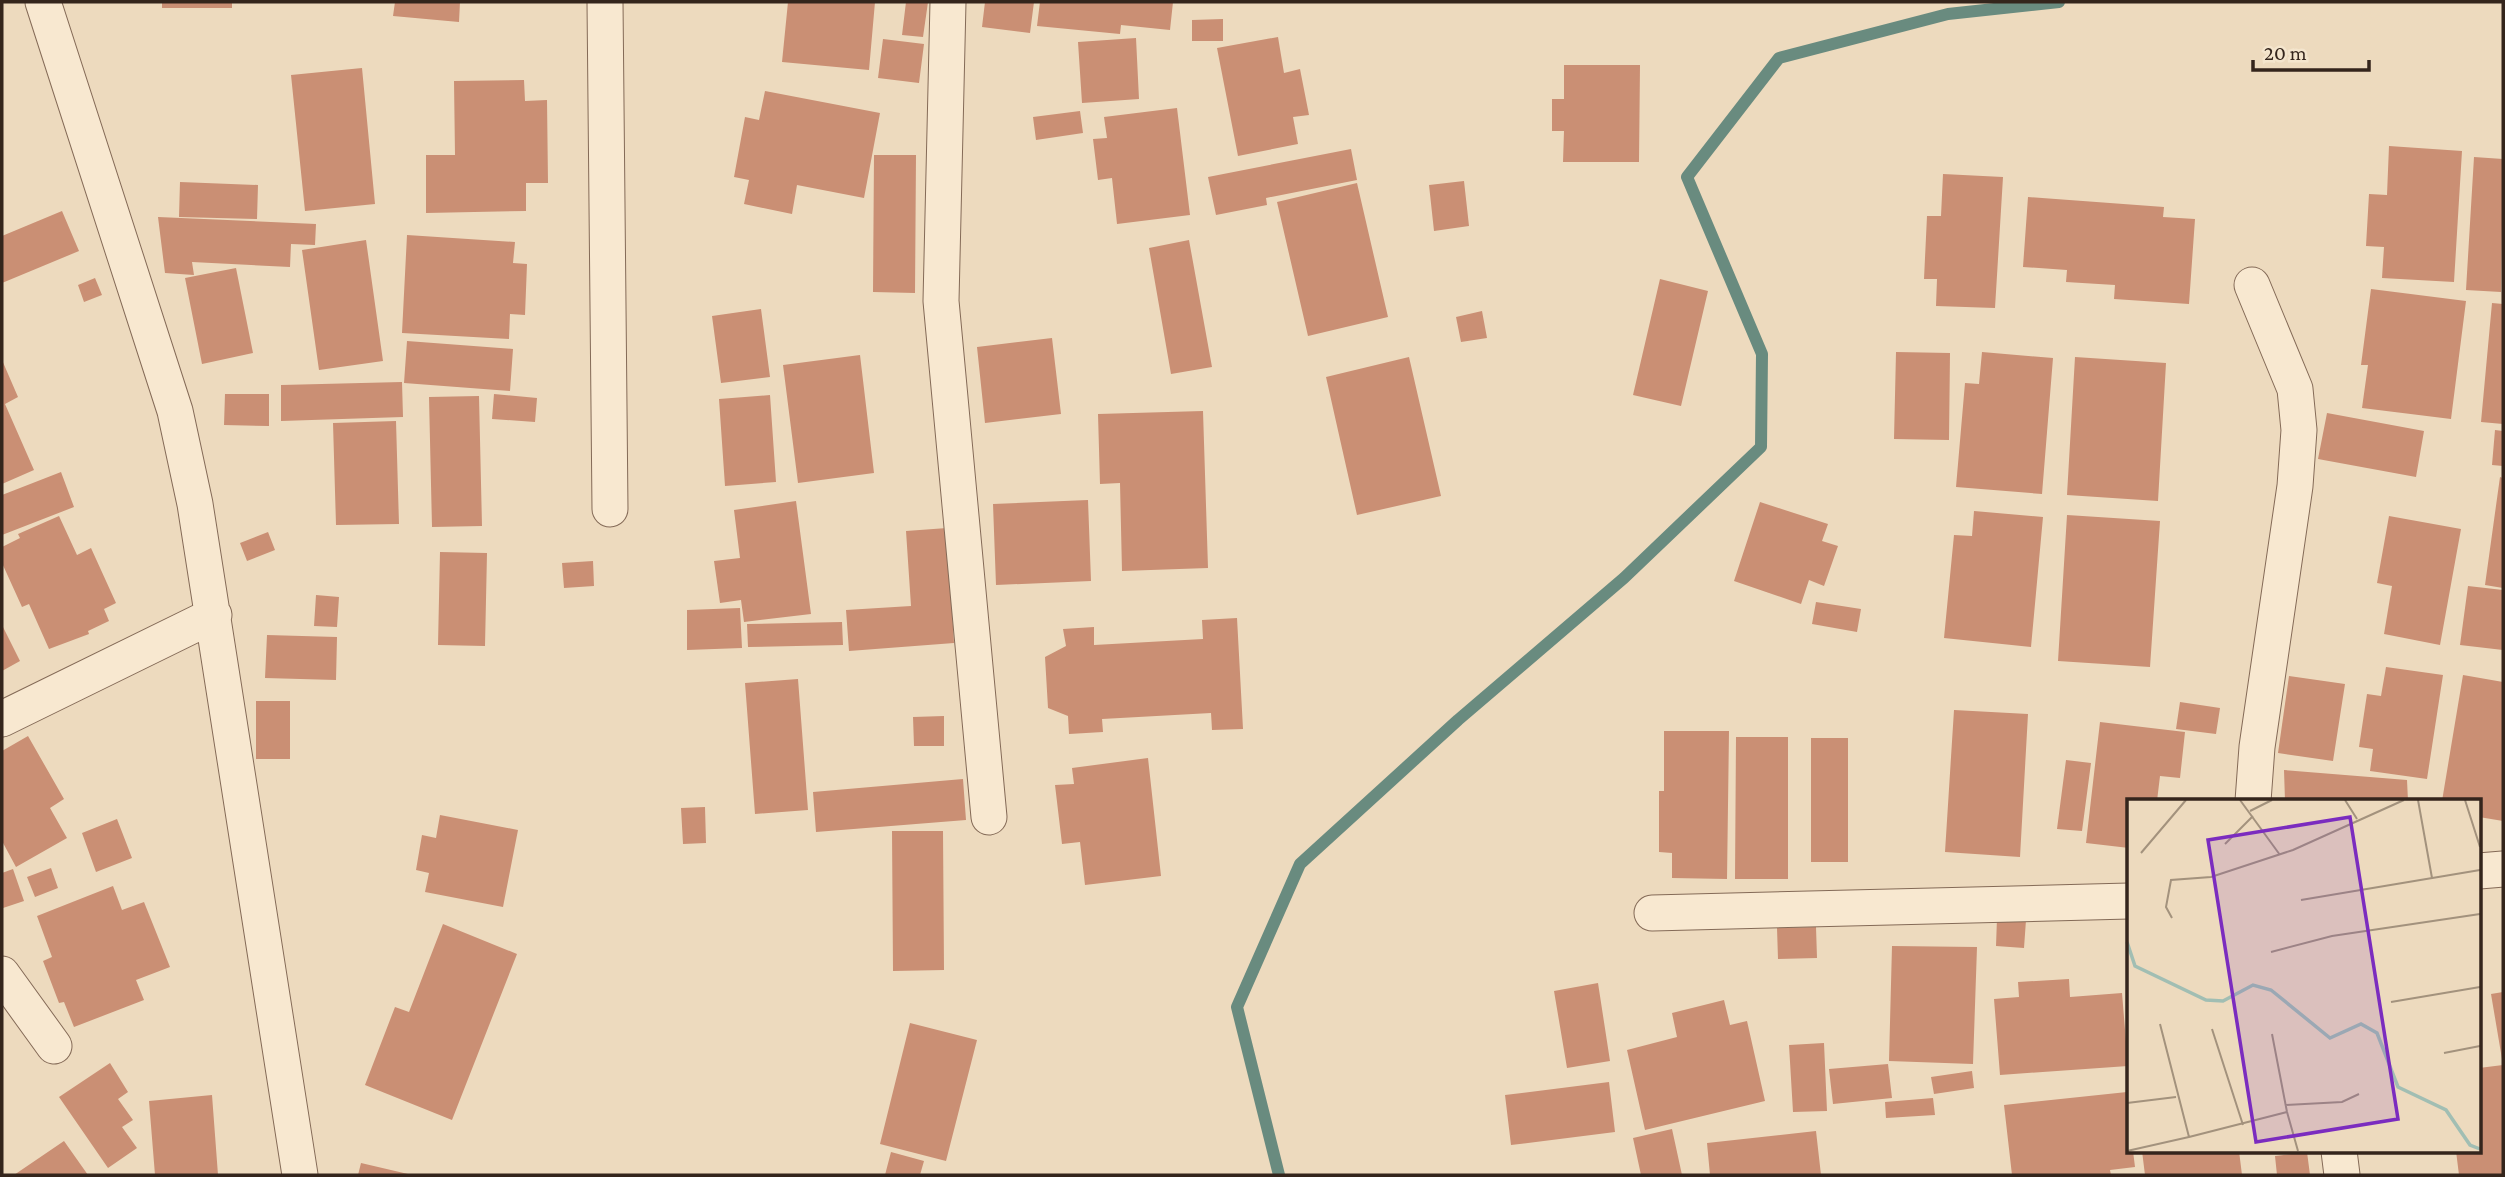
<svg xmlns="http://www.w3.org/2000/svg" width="2505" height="1177" viewBox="0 0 2505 1177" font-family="'Crimson Pro',serif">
  <rect width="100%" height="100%" fill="#eddabe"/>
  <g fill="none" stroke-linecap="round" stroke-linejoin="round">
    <path stroke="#698b7f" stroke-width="12" d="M1279,1175L1237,1007L1300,864L1458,720L1624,578L1761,447L1762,354L1687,177L1779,58L1948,14L2059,2"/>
  </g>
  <path fill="#ca8f74" d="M162,2H232V8H162Z
    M395,2H460L459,22L393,16Z
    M788,2H875L869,70L782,62Z
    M906,2H928L923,37L902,35Z
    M985,2H1034L1030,33L982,27Z
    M1040,2H1173L1170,30L1121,25L1120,34L1037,26Z
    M1223,19V41H1192V20Z
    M1278,37L1284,73L1300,69L1309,115L1293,117L1298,144L1238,156L1217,48Z
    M1136,38L1139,99L1082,103L1078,42Z
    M883,39L924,44L919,83L878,78Z
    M1564,65H1640L1639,162H1563L1564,131H1552V99H1564Z
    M362,68L375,204L305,211L291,75Z
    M524,80L525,101L547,100L548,183H526V211L426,213V155H455L454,81Z
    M765,91L880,113L864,198L797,185L792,214L744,204L749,180L734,177L745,117L759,120Z
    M1177,108L1190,215L1117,224L1112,178L1098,180L1093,139L1107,138L1104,117Z
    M1080,111L1083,133L1036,140L1033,117Z
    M2389,146L2462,151L2454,282L2382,278L2384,247L2366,246L2369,194L2387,195Z
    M1351,149L1357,180L1266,198L1267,205L1216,215L1208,177Z
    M874,155H916L915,293L873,292Z
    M2474,157L2503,159L2501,292L2466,290Z
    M1943,174L2003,177L1995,308L1936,306L1937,279H1924L1927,216H1941Z
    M1464,181L1469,226L1434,231L1429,185Z
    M180,182L258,185L257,219L179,217Z
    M1357,183L1388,317L1308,336L1277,202Z
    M2028,197L2164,207L2163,217L2195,219L2189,304L2114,299L2115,285L2066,282L2067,270L2023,267Z
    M62,211L79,251L2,283V236Z
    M158,217L316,224L315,245L291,244L290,267L192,262L194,275L165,273Z
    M407,235L515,242L513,263L527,264L525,315L510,314L509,339L402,333Z
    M366,240L383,361L319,370L302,250Z
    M1189,240L1212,367L1171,374L1149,248Z
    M236,268L253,353L202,364L185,278Z
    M95,278L102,295L84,302L78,285Z
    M1660,279L1708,291L1681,406L1633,395Z
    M2371,289L2466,301L2451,419L2362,408L2368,365H2361Z
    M2492,303L2503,304V424L2481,422Z
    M761,309L770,377L721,383L712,316Z
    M1482,311L1487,338L1461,342L1456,317Z
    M1052,338L1061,414L985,423L977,347Z
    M407,341L513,349L510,391L404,383Z
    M1896,352L1950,353L1949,440L1894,439Z
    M1982,352L2053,358L2042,494L1956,487L1965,383L1979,384Z
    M860,355L874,473L798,483L783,365Z
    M1409,357L1441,496L1357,515L1326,377Z
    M2075,357L2166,363L2158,501L2067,495Z
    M2,360L18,397L5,404L34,470L2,484Z
    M402,382L403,417L281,421V385Z
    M225,394H269V426L224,425Z
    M494,394L537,398L535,422L492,419Z
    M770,395L776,482L725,486L719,399Z
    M479,396L482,526L432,527L429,397Z
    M1203,411L1208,568L1122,571L1120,483L1100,484L1098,414Z
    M2327,413L2424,431L2416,477L2318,459Z
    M396,421L399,524L336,525L333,423Z
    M2495,430L2503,431V466L2492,465Z
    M61,472L74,507L2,535V495Z
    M2500,477L2503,478V588L2485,585Z
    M1088,500L1091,581L996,585L993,504Z
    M796,501L811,614L744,622L741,600L720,603L714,561L740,558L734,510Z
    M1760,502L1828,524L1822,541L1838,546L1824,586L1809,580L1801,604L1734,581Z
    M1974,511L2043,517L2031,647L1944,638L1954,535L1972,536Z
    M2067,515L2160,521L2150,667L2058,661Z
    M59,516L77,555L91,548L116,603L104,609L109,621L88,631L89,634L49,649L29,604L22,607L2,563V547L20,538L18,534Z
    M2389,516L2461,529L2440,645L2384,634L2392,586L2377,583Z
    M947,528L954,643L849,651L846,610L911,606L906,531Z
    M268,532L275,550L247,561L240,543Z
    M440,552L487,553L485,646L438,645Z
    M593,561L594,586L564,588L562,563Z
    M2468,586L2503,590V650L2460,645Z
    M316,595L339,597L337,627L314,626Z
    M1816,602L1861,609L1857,632L1812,624Z
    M740,608L742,648L687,650V610Z
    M1237,618L1243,729L1212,730L1211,713L1102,719L1103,732L1069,734L1068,716L1048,708L1045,657L1066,646L1063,629L1094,627V645L1203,639L1202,620Z
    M842,622L843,645L748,647L747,624Z
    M2,625L20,661L2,671Z
    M267,635L337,637L336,680L265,678Z
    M2386,667L2443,675L2427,779L2370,771L2373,749L2359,747L2367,694L2381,696Z
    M2463,675L2503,682V821L2479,817V801H2442Z
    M2289,676L2345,684L2333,761L2278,753Z
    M798,679L808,810L755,814L745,683Z
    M256,701H290V759H256Z
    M2180,702L2220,708L2216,734L2176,729Z
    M1954,710L2028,714L2020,857L1945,852Z
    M944,716V746H914L913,717Z
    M2100,722L2185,732L2180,778L2160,776L2157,801H2129V848L2086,843Z
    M1664,731H1729L1727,879L1672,878V853L1659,852V791H1664Z
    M28,736L64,799L50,808L67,838L16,867L2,841V751Z
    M1736,737H1788V879H1735Z
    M1811,738H1848V862H1811Z
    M1148,758L1161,876L1085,885L1080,842L1062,844L1055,785L1074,784L1072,768Z
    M2066,760L2091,763L2082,831L2057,829Z
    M2284,770L2407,780L2408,801H2285Z
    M963,779L966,820L816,832L813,792Z
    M705,807L706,843L683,844L681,808Z
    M440,815L518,830L503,907L425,892L429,873L416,870L422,835L436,838Z
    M117,819L132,858L96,872L82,833Z
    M892,831H943L944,970L893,971Z
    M51,868L58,888L35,897L27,877Z
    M13,869L24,901L3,908L2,873Z
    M113,886L122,910L144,902L170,967L136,980L144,1000L74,1027L64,1002L59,1003L43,961L52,957L37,916Z
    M1997,918L2026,920L2024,948L1996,946Z
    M443,924L517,954L452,1120L365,1085L395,1007L409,1012Z
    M1816,927L1817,958L1778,959L1777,928Z
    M1892,946L1977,947L1973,1064L1889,1061Z
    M2069,979L2070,997L2122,993L2128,1066L2000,1075L1994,999L2019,997L2018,982Z
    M1598,983L1610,1061L1567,1068L1554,991Z
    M2503,992V1059H2502L2491,994Z
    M1724,1000L1730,1025L1747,1021L1765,1101L1645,1130L1627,1050L1677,1037L1672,1013Z
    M910,1023L977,1040L946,1161L880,1144Z
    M1824,1043L1827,1111L1793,1112L1789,1045Z
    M110,1063L128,1092L118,1099L133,1120L122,1127L137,1148L108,1168L59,1097Z
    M1888,1064L1892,1098L1833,1104L1829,1069Z
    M2503,1065V1175H2459L2456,1151H2479V1068Z
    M1972,1071L1974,1088L1934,1094L1931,1077Z
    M1609,1082L1615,1132L1511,1145L1505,1095Z
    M2127,1092L2129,1151H2133L2135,1167L2110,1170L2111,1175H2012L2004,1105Z
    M212,1095L218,1175H155L149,1101Z
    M1933,1098L1935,1115L1886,1118L1885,1102Z
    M1672,1129L1682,1175H1641L1633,1138Z
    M1816,1131L1821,1175H1710L1707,1143Z
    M64,1141L88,1175H14Z
    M2142,1151H2239L2242,1175H2145Z
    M891,1152L924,1161L920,1175H885Z
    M2307,1152L2310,1175H2277L2275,1156Z
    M361,1163L408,1174V1175H358Z"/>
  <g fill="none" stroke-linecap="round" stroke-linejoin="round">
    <g stroke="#846a57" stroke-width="37">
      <path id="street" d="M43,2L175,411L195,504L300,1175
        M605,2L610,509
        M948,2L941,301L989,817
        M2252,285L2295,389L2299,430L2295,486L2257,747L2253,801
        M2,719L214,615
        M2479,871L2503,869
        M1652,913L2129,901
        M2,974L54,1046
        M2339,1151L2342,1175"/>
    </g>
    <use href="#street" stroke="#f8e8d0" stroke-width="35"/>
  </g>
  <g transform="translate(2127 799)">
    <rect width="354" height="354" fill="#eddabe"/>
    <path fill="none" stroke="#a1beb3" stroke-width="3.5" d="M0,143L8,167L79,201L96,202L126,186L144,191L203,239L234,225L250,234L271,288L319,311L343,346L353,350"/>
    <path fill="none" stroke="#a3927d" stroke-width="2" d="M113,1L153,56M218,1L230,20M291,1L305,79M338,1L353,48M123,12L145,1M98,45L126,17M14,54L59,1M174,101L353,71M45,119L39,108L44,81L84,78L166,51L277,1M144,153L205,137L353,115M264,203L353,188M85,230L116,326M145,235L160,313M317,254L353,247M0,304L49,298M158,306L215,303L232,295M62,338L160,313L171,352M0,352L62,338L33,225"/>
    <path fill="#7b2cbf" fill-opacity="0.15" stroke="#7b2cbf" stroke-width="3.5" d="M223,18L271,320L129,343L81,41Z"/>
    <rect width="354" height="354" fill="none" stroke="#34251c" stroke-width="3.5"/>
  </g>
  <rect width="2505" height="1177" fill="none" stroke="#34251c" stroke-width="7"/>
  <path d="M2253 60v10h116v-10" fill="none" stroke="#34251c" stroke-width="3.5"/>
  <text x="2264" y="60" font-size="21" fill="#34251c" stroke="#f4e5cd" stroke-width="5" paint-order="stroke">20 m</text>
</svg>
